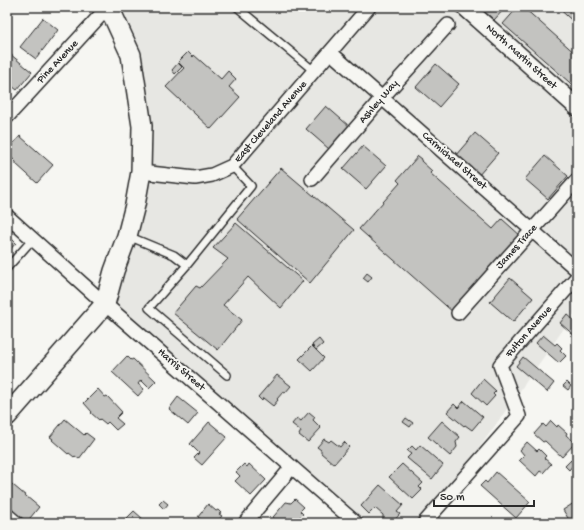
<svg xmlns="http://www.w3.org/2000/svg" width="584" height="530" viewBox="0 0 584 530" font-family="'Gochi Hand',sans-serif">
  <rect width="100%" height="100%" fill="#f6f6f2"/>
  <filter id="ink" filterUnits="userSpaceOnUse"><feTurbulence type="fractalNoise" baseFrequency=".025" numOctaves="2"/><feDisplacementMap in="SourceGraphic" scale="8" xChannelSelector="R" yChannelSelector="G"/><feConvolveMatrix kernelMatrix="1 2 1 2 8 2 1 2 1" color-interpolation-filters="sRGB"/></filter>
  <g filter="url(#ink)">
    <path fill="#e7e7e3" d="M106,7H577V310L426,523H358L110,308L141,139L114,23Z"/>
    <path fill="#c3c3c0" stroke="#2b2b2b" d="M479,7H506L494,20Z
      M518,7H523L577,55V89L503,24Z
      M557,7H577V22L576,24Z
      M43,18L58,30L36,59L20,47Z
      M188,52L193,57L194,55L221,79L228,71L236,79L229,87L240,97L211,129L166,87L184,68L178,62Z
      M10,54L32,72L17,90L7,82V57Z
      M178,63L182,67L175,74L172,70Z
      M436,64L459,84L439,107L416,87Z
      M326,106L349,126L329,149L306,129Z
      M475,133L498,153L478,176L455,156Z
      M20,136L53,165L37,183L16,164V162L7,153V151Z
      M363,146L386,166L366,189L343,169Z
      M418,156L422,159L421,161L432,171L430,173L493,229L502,219L522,237L454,313L359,229L400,183L397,180Z
      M545,156L568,176L548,199L525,179Z
      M7,161L11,164L7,171Z
      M281,168L354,230L310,283L237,219Z
      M577,207V217L572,213Z
      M236,223L303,281L281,308L248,277L223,305L242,320L218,350L173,313L196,286L200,288L228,259L213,248Z
      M9,236L16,243L7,253V239Z
      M367,273L372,277L368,282L363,278Z
      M510,278L533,298L513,322L490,302Z
      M567,314L577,323V338L560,323Z
      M543,335L555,345L557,343L562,348L560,350L566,356L559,363L536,343Z
      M319,339L323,344L316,350L312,345Z
      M312,346L324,358L312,371L299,359Z
      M127,356L131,360L133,359L156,381L149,388L141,380L138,384L144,389L138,396L112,372Z
      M523,357L554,383L547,392L516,366Z
      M277,375L291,386L285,393L283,392L277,399L278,400L273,406L263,398L262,401L258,397Z
      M483,379L496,391L493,394L495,396L486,406L472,393Z
      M567,382L571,386L568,390L563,386Z
      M98,389L105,397L107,396L122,412L116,418L123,424L116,430L108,422L106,424L100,419L99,420L91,413L92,412L84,403Z
      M178,397L198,413L188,425L169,409Z
      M464,401L483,417L472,430L465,425L464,426L447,412L454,404L458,408Z
      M309,412L315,417L313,420L321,428L308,442L299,435L301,431L292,424L297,418L301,421Z
      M406,418L413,423L410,427L403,422Z
      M65,419L84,435L86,433L94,439L79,459L75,456L74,457L69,453L68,454L52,440L53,439L50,437Z
      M442,421L460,437L456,442L457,447L450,456L428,437Z
      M551,421L557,427L558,425L567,433L566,435L575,443L562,457L545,441L543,442L534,434L543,424L546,427Z
      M209,422L227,437L202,465L194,458L199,453L190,444Z
      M324,439L329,442L331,440L340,447L344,442L349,447L334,464L321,453V450L317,447Z
      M527,442L537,451L539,449L546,456L544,458L551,464L543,473L540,471L536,476L519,460L524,455L520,450Z
      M420,445L443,465L432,479L407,458L411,454L407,451L412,446L416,450Z
      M571,460L574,464L569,470L565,466Z
      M244,464L247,467L249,464L266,480L251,496L235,481L240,476L236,472Z
      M402,464L423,483L419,487L422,490L413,499L389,477Z
      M496,472L530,502L516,518L480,486L485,481L487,483Z
      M7,480L39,507L26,523H24L7,508Z
      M380,485L403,505L397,512L400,514L392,523H386L383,520V515L375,508L369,514L361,506Z
      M295,499L304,507L300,511L303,514L294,523H268L286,502L291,503Z
      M163,500L168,504L164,509L159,504Z
      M577,501V519L571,523L563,510Z
      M208,504L216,511L218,510L221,513L219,514L222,516L216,523H205L198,517Z
      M134,511L143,519L140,523H122Z
      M544,517L552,523H539Z"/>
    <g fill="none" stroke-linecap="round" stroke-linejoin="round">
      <g stroke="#2b2b2b" stroke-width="10">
        <path id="service" d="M237,7L314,71
          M128,236L174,255L187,265L251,186L232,166
          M187,265L149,308L227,375
          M7,268L33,239
          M7,511L21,523"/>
      </g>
      <g stroke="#2b2b2b" stroke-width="16">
        <path id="minor" d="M330,52L577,270
          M7,117L108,7
          M141,172L195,178L212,175L232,166L369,7
          M312,179L382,98L448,25
          M7,216L105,304L356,523
          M458,313L577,180
          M245,523L292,467
          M424,523L519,416L500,365L577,277"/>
      </g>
      <g stroke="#2b2b2b" stroke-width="20">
        <path id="tertiary" d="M465,7L577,107"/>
      </g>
      <g stroke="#2b2b2b" stroke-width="22">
        <path id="secondary" d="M7,416L105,304L114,271L127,236L135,205L141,172L142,126L131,55L109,7"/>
      </g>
      <use href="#service" stroke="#f6f6f2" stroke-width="7"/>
      <use href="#minor" stroke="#f6f6f2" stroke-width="13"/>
      <use href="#tertiary" stroke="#f6f6f2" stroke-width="17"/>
      <use href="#secondary" stroke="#f6f6f2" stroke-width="19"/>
    </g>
  </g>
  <g text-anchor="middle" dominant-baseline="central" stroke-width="4" stroke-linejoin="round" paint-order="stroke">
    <g font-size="11" fill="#2b2b2b" stroke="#f6f6f2">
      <text transform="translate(521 57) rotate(42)">North Martin Street</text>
      <text transform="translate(58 62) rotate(-47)">Pine Avenue</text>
      <text transform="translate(379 102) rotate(-49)">Ashley Way</text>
      <text transform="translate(271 122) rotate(-49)">East Cleveland Avenue</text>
      <text transform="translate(454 161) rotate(41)">Carmichael Street</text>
      <text transform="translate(517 247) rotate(-48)">James Trace</text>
      <text transform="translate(529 332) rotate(-49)">Fulton Avenue</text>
      <text transform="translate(181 370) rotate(41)">Harris Street</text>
    </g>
  </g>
  <rect width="584" height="530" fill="none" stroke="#f6f6f2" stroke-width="24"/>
  <rect x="12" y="12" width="560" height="506" fill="none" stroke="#2b2b2b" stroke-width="1.5" filter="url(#ink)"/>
  <path d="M434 500v6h100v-6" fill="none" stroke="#2b2b2b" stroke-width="2"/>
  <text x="440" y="500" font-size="12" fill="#2b2b2b" stroke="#f6f6f2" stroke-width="3" paint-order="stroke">50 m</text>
</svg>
